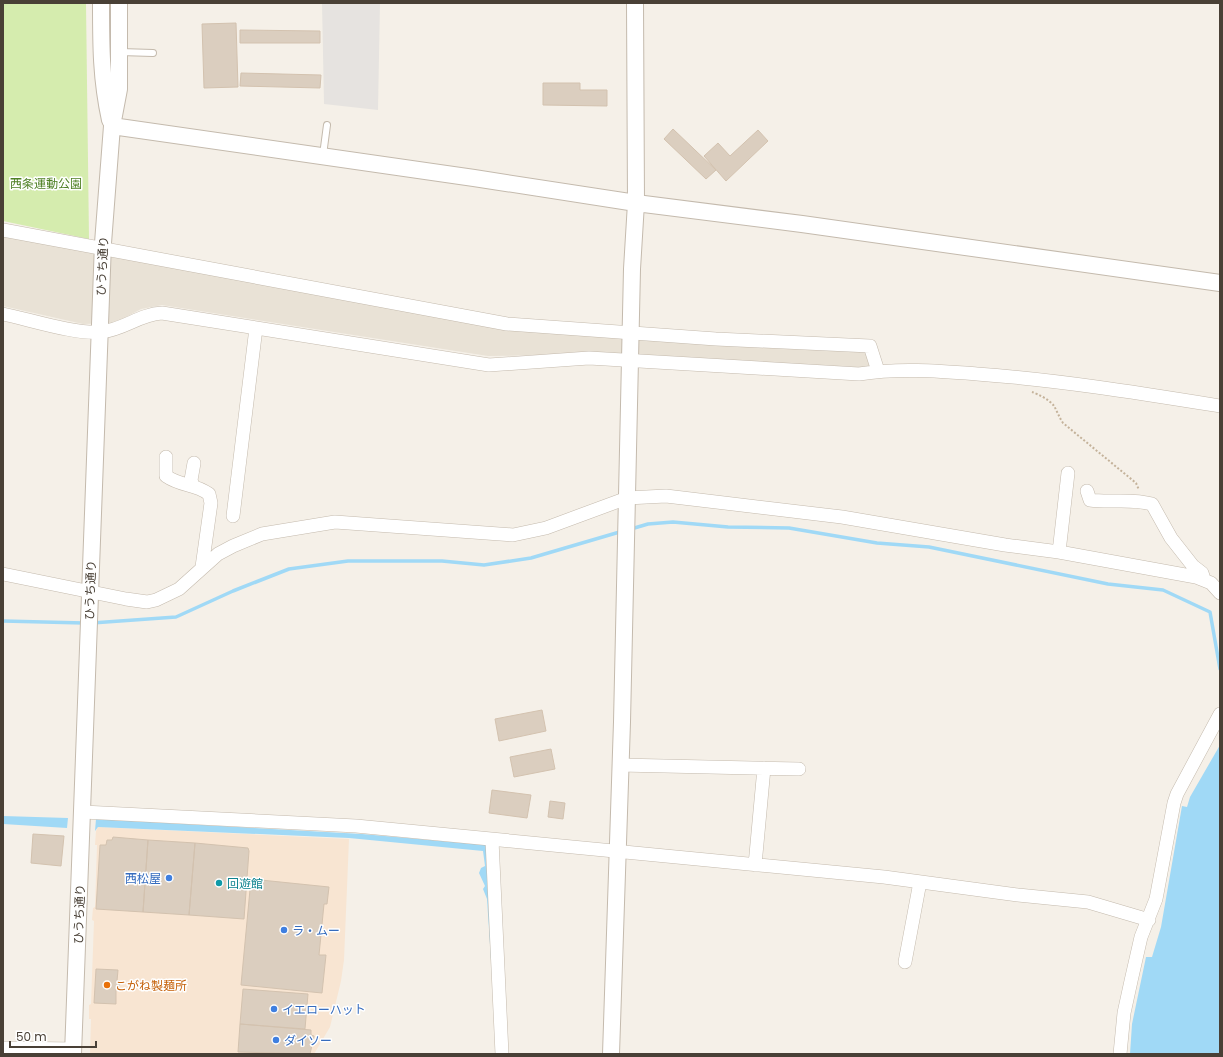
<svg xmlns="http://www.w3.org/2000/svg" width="1223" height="1057" viewBox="0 0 1223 1057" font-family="Poppins,'Noto Sans JP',sans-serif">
  <rect width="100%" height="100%" fill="#f5f0e8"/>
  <path fill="#e9e2d6" d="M3,230L550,329L868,346L873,368L611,354L488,356L162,305L141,309L115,323L83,324L3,306Z"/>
  <path fill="#f8e5d2" d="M98,827L349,839L344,960L341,981L330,1027L314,1054H90L91,1019H89V1005L91,1004L94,921L92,920L93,908L95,907L97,845H95L96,831Z"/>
  <path fill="#d5ecae" d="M3,3H86L89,239L3,221Z"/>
  <path fill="#e6e3e0" d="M322,3H380L378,110L324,104Z"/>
  <path fill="#a0d9f6" d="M1220,745V1054H1130L1132,1024L1146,957H1152L1161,927L1182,806L1187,807L1190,797Z
    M3,816L68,818L67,828L3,824Z
    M96,819L362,834L487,845L495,1021L487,899L483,889L485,886L479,873L481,868L485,866L483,851L349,838L98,827L95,831Z"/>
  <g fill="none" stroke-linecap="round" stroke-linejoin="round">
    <path stroke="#a0d9f6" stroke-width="3.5" d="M631,529L648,524L673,522L728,527L789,528L877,543L929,547L1108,584L1163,590L1210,612L1220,669
      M3,621L84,623
      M92,623L176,617L233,591L289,569L348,561H442L484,565L531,558L623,531"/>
  </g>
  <path fill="#dbcebf" stroke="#d3c2af" d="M236,23L238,87L204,88L202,24Z
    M240,30L320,31V43H240Z
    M241,73L321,75L320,88L240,86Z
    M543,83H580V90H607V106L543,105Z
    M673,129L716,170L706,179L664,139Z
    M758,130L768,141L726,181L704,156L718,143L730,156Z
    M542,710L546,731L499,741L495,719Z
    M551,749L555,769L514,777L510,757Z
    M492,790L531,795L527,818L489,813Z
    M550,801L565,803L563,819L548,817Z
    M33,834L64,836L61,866L31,863Z
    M113,837L148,840L143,912L96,909L100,845H106L107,840H112Z
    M148,840L195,843L189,915L143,912Z
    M195,843L248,848L249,851L244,919L189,915Z
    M251,879L329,887L327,904H324L319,955H326L322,993L241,985Z
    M96,969L118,970L117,981H120L119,989H116V1004L94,1003Z
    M243,989L308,994L305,1029L240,1024Z
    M240,1024L311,1030V1035L314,1036L310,1054L238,1052Z"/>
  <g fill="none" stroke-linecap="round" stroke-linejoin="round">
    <g stroke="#c4baad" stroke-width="8">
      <path id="service" d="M120,52L153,53
        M323,155L327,125"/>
    </g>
    <g stroke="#c4baad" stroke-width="14">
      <path id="minor" d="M3,230L507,324L716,339L870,346L878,371
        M3,314C28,319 77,335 101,332C123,330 140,314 162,313L489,365L589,358L859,374C899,368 937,371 977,374C1059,380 1139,393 1220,406
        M166,457V476C182,487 194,483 209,494L211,503L202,567
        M193,486L191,480L194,463
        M1087,491L1090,500C1111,503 1131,498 1152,504L1171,538L1193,566L1202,573L1204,579
        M233,516L256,328
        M1059,552L1068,473
        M3,574L126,599L147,602L156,600L179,589L218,554L233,546L262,534L335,522L513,535L546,528L627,498L666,496L842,517L1005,545L1059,552L1196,577L1211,583L1220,593
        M620,765L799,769
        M83,812L356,826L884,877L1018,895L1088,902L1149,920
        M492,840L502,1054
        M755,865L764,768
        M905,962L920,882
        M3,1048L74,1049
        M1120,1054L1124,1013L1131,981L1141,937L1156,899L1174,803L1177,794L1220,714"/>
    </g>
    <g stroke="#c4baad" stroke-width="18">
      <path id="tertiary" d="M101,3C101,45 101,79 110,120
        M112,126L474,178L636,203L802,224L1220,283
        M73,1054L103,243L112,126L119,89V3
        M611,1054L622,722L632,269L636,203L635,3"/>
    </g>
    <path stroke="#c4b29a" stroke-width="2" stroke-dasharray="2 2" stroke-linecap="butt" d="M1032,392C1038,394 1050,400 1054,406C1057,411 1059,417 1063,423L1136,483L1139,490"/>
    <use href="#service" stroke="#fff" stroke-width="6"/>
    <use href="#minor" stroke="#fff" stroke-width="13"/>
    <use href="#tertiary" stroke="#fff" stroke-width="16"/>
  </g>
  <g fill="#3f7fe0" stroke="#fff" stroke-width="1.5">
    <circle cx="169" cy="878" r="4"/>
    <circle cx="284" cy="930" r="4"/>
    <circle cx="274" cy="1009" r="4"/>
    <circle cx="276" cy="1040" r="4"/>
  </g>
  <circle fill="#0f9aa8" stroke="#fff" stroke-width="1.5" cx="219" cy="883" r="4"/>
  <circle fill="#e8710a" stroke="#fff" stroke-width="1.5" cx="107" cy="985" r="4"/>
  <g text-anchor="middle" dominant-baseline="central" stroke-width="3" stroke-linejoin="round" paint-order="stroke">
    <g font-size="12" fill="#4e8024" stroke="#fff">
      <text x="46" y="183">西条運動公園</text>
    </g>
    <g font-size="12" fill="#494036" stroke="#fff">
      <text transform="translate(102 266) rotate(-87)">ひうち通り</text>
      <text transform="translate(90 590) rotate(-88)">ひうち通り</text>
      <text transform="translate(79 914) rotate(-88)">ひうち通り</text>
    </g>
    <g font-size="12" fill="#366cbe" stroke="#fff" text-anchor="start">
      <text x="161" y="878" text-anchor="end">西松屋</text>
      <text x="292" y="930">ラ・ムー</text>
      <text x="282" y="1009">イエローハット</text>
      <text x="284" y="1040">ダイソー</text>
    </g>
    <g font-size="12" fill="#0d838f" stroke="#fff" text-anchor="start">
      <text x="227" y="883">回遊館</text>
    </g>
    <g font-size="12" fill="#c56008" stroke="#fff" text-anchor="start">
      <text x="115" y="985">こがね製麺所</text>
    </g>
  </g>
  <rect width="1223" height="1057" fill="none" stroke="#494036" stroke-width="8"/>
  <path d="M10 1041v6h86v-6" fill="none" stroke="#494036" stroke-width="2"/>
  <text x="16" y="1041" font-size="12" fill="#494036" stroke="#ffffff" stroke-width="3" paint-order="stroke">50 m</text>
</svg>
